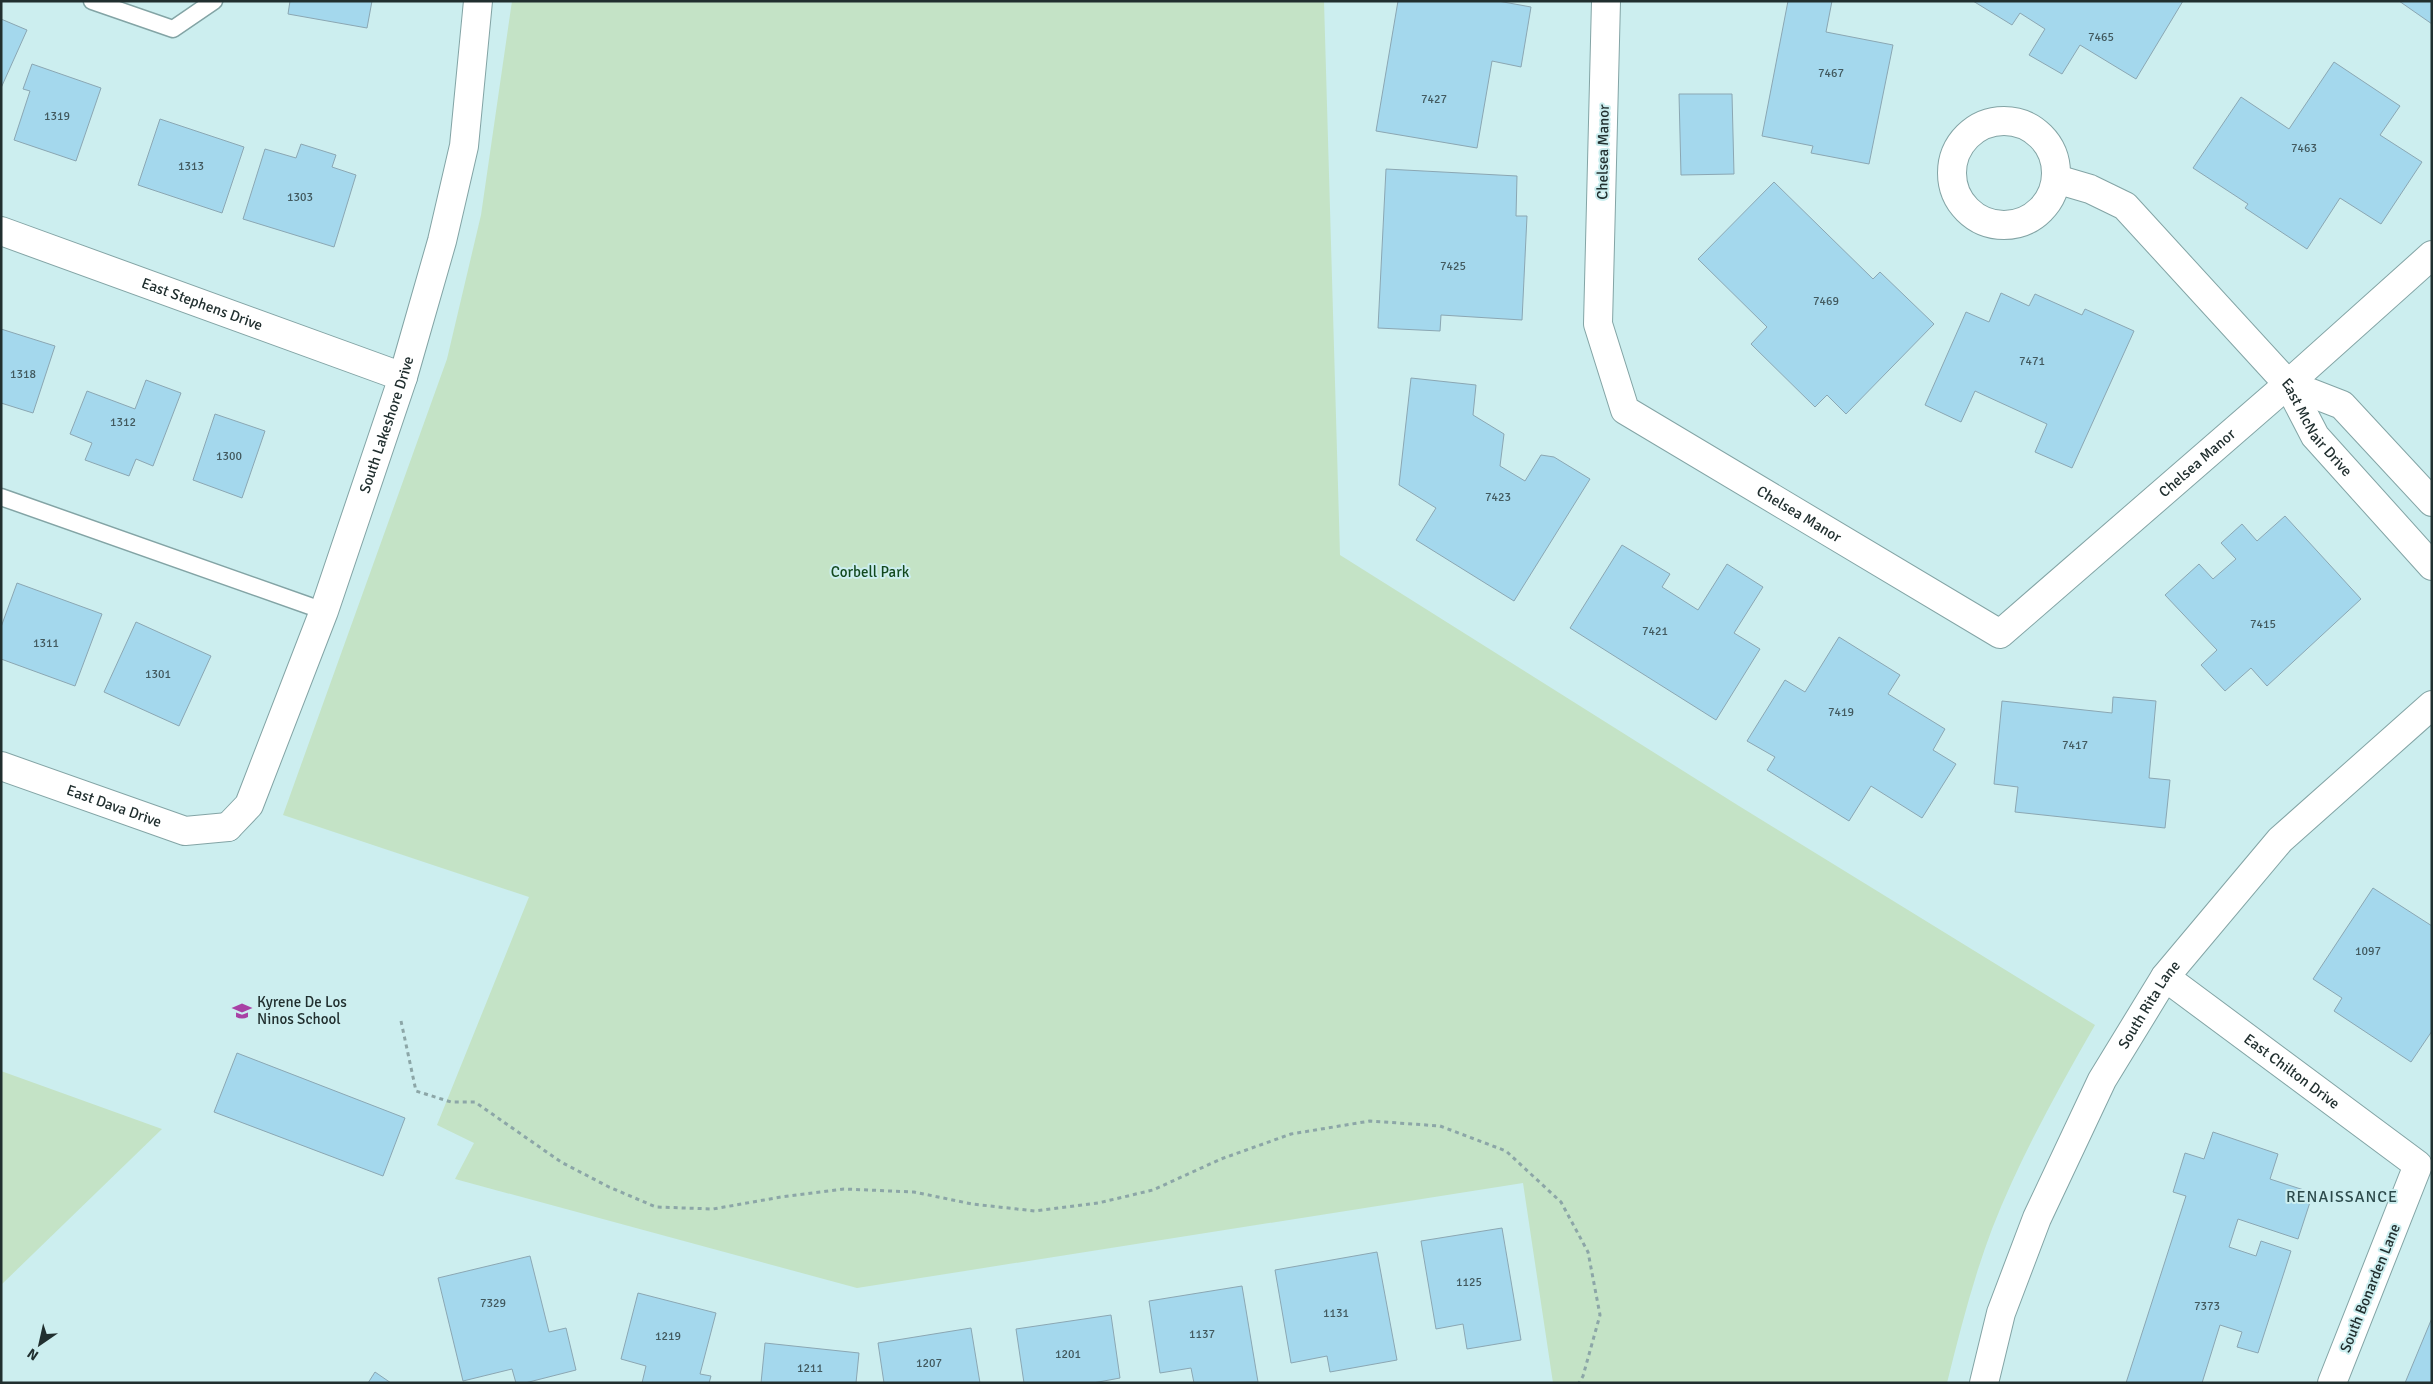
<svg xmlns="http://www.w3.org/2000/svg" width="2433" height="1384" viewBox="0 0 2433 1384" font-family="Signika,sans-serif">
  <rect width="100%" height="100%" fill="#cceeef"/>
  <path fill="#c4e3c6" d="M512,1H1324L1340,555L1739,806L2095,1025C2057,1091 2020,1158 1992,1229C1973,1279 1960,1331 1947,1383H1553L1523,1183L857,1288L455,1179L474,1143L437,1125L529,897L283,815L447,359L481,215Z
    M1,1071L162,1129L1,1285Z"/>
  <path fill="#a4d8ed" stroke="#8ba7b3" d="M290,1H372L367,28L288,14Z
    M1398,1H1498L1531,7L1521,67L1492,61L1477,148L1376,131Z
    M1788,1H1832L1826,32L1893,45L1869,164L1811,153L1813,146L1762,136Z
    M1973,1H2183L2136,79L2080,45L2062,74L2029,55L2045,29L2020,13L2012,25Z
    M2399,1H2432V24Z
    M1,19L27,30L1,88Z
    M2334,62L2400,106L2380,135L2422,162L2381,224L2340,198L2307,249L2245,208L2248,204L2193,168L2241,97L2289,129Z
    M32,64L101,88L76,161L14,140L30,91L23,89Z
    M1679,94H1732L1734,174L1681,175Z
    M160,119L244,147L222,213L138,185Z
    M301,144L336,155L332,167L356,175L334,247L243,219L265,149L296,158Z
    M1386,169L1517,176L1516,216H1527L1522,320L1441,315L1440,331L1378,328Z
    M1774,182L1873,279L1880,272L1934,324L1846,414L1827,395L1815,407L1751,344L1767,327L1698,259Z
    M2001,293L2029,306L2035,294L2082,315L2085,309L2134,331L2072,468L2035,452L2047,424L1975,391L1961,422L1925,405L1966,312L1989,322Z
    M1,329L55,346L33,413L1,403Z
    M1411,378L1476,385L1473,415L1504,434L1500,466L1525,481L1541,455L1554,457L1590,479L1514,601L1416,540L1436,508L1399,485Z
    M146,380L181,393L153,466L136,459L129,476L85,460L92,443L70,434L87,391L135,409Z
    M215,414L265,431L242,498L193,480Z
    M2285,516L2361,599L2267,686L2251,668L2225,691L2201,665L2217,650L2165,595L2199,564L2213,579L2236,559L2221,543L2242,524L2257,541Z
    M1622,545L1670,574L1662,587L1698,610L1727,564L1763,587L1734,633L1760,649L1716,720L1570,628Z
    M17,583L102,614L75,686L1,659V627Z
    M136,622L211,656L179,726L104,692Z
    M1839,637L1900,675L1888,694L1945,729L1933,750L1956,764L1922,818L1871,786L1849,821L1767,770L1775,757L1747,741L1785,680L1805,692Z
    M2113,697L2156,701L2149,778L2170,780L2165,828L2015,812L2018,787L1994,784L2002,701L2112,713Z
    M2373,888L2432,926V1031L2411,1062L2334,1011L2342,998L2313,979Z
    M237,1053L405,1118L383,1176L214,1112Z
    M2213,1132L2278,1154L2270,1179L2313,1193L2298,1239L2238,1219L2229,1247L2256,1256L2261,1241L2291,1251L2258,1353L2237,1347L2242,1332L2220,1325L2202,1383H2126L2186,1196L2173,1192L2185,1153L2204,1159Z
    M1502,1228L1521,1340L1467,1349L1463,1324L1436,1329L1421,1241Z
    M1377,1252L1397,1360L1330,1372L1327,1356L1291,1363L1275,1270Z
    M530,1256L549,1332L566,1328L576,1370L525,1383H516L512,1369L463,1381L438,1278Z
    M1242,1286L1258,1382L1194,1383L1191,1368L1160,1373L1149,1301Z
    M638,1293L716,1313L700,1374L711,1376L709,1383H642L646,1366L621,1359Z
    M1111,1315L1120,1378L1093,1383H1024L1016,1329Z
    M2432,1318V1383H2405Z
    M971,1328L980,1383H884L878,1343Z
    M765,1343L859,1353L856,1383H761Z
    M375,1372L391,1383H368Z"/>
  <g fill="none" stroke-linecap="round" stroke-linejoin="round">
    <g stroke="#83a4a5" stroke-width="19">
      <path id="service" d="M92,1L173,29L214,1
        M1,497L324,611"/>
    </g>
    <g stroke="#83a4a5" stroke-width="30">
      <g id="minor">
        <path id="s1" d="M1606,1L1598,324L1625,410L2000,634L2288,384L2432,255"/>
        <circle cx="2004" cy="173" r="52"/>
        <path id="s2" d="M2056,179L2090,189L2125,206L2288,384L2315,436L2432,566"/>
        <path id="s3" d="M1,231L403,377"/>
        <path d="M2288,384L2342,405L2432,502"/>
        <path id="s4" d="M1,766L185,831L228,827"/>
        <path id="s5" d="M2165,977L2418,1165L2332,1383"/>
        <path id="s6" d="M1984,1383L2001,1313L2037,1218L2102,1080L2165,977L2280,840L2432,705"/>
      </g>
    </g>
    <g stroke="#83a4a5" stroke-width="30">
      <g id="tertiary">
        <path id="s7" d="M228,827L249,805L324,611L403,377L442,241L464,146L478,1"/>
      </g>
    </g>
    <path stroke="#8ca6a7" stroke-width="3" stroke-dasharray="4 4" stroke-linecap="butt" d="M401,1021L416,1091L451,1102H475L561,1162L609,1187L656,1207L713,1209L781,1197L844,1189L914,1192L972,1204L1035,1211L1098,1203L1153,1190L1221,1159L1291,1134L1370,1121L1440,1126L1506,1151L1561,1202L1588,1252L1600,1315L1583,1376L1579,1383"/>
    <use href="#service" stroke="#fff" stroke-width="16"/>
    <use href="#minor" stroke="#fff" stroke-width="28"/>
    <use href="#tertiary" stroke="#fff" stroke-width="28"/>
  </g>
  <defs>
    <g id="school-bare" transform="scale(1.5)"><path d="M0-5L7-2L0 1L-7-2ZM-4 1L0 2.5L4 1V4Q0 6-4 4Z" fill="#a841a5" stroke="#cceeef" stroke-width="2.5" paint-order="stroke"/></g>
  </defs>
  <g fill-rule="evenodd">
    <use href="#school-bare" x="242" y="1011"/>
  </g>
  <g text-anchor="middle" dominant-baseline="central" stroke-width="4" stroke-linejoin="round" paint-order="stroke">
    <g font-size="12" fill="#42595e">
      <text x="2101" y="37">7465</text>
      <text x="1831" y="73">7467</text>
      <text x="1434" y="99">7427</text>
      <text x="57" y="116">1319</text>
      <text x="2304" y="148">7463</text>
      <text x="191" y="166">1313</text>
      <text x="300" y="197">1303</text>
      <text x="1453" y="266">7425</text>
      <text x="1826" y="301">7469</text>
      <text x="2032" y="361">7471</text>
      <text x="23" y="374">1318</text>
      <text x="123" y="422">1312</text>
      <text x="229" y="456">1300</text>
      <text x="1498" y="497">7423</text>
      <text x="2263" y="624">7415</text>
      <text x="1655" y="631">7421</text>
      <text x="46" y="643">1311</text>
      <text x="158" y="674">1301</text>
      <text x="1841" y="712">7419</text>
      <text x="2075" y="745">7417</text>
      <text x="2368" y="951">1097</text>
      <text x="1469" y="1282">1125</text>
      <text x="493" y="1303">7329</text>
      <text x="2207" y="1306">7373</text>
      <text x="1336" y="1313">1131</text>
      <text x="1202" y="1334">1137</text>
      <text x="668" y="1336">1219</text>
      <text x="1068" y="1354">1201</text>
      <text x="929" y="1363">1207</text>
      <text x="810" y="1368">1211</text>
    </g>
    <g font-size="15" fill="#212f2f" stroke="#cceeef">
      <text transform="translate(1603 152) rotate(-89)">Chelsea Manor</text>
      <text stroke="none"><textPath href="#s3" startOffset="214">East Stephens Drive</textPath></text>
      <text stroke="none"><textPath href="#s7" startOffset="435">South Lakeshore Drive</textPath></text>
      <text stroke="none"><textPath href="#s2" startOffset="368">East McNair Drive</textPath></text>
      <text stroke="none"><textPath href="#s1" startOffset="1111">Chelsea Manor</textPath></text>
      <text stroke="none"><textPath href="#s1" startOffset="616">Chelsea Manor</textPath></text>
      <text stroke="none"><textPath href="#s4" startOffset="120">East Dava Drive</textPath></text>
      <text stroke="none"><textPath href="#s6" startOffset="415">South Rita Lane</textPath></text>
      <text stroke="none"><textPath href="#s5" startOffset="158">East Chilton Drive</textPath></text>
      <text transform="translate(2370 1288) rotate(-68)">South Bonarden Lane</text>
    </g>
    <g font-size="15" fill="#12491e" stroke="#cceeef">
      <text x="870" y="572">Corbell Park</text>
    </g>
    <g font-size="15" fill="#212f2f" stroke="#cceeef" text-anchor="start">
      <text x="257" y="1002">Kyrene De Los<tspan x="257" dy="17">Ninos School</tspan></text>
    </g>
    <g font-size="16" letter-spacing="1" fill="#2d4b4c" stroke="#cceeef">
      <text x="2342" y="1197">RENAISSANCE</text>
    </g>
  </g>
  <rect width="2433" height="1384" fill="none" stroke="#212f2f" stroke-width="5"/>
  <g transform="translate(40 1344) rotate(214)" stroke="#cceeef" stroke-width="4" paint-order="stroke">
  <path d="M0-4L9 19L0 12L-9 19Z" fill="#212f2f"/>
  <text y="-8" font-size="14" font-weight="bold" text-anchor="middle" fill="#212f2f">N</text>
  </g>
</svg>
